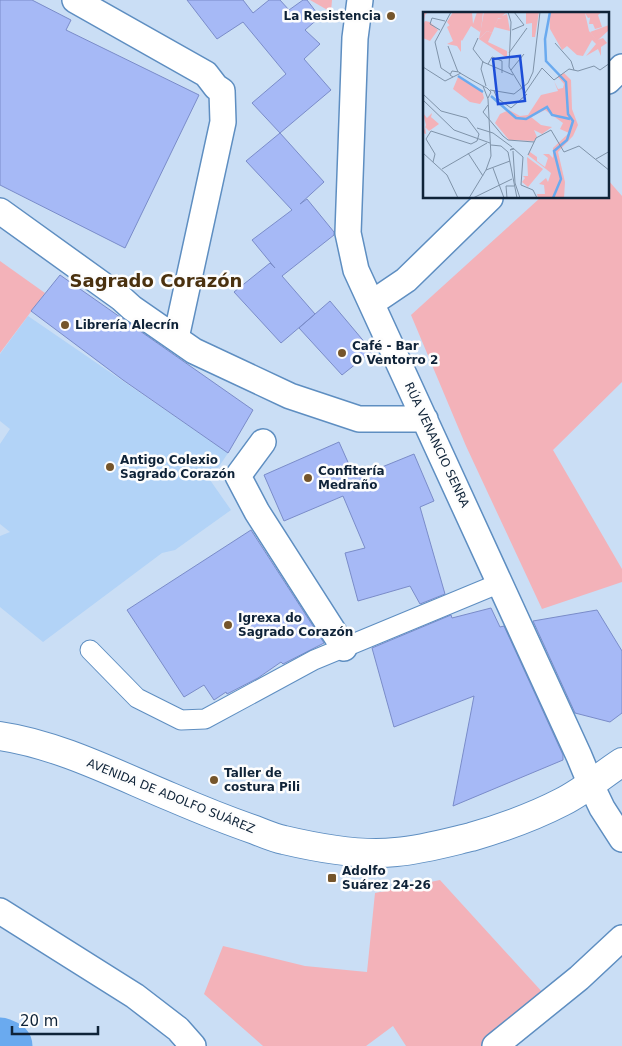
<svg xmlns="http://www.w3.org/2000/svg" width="622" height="1046" viewBox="0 0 622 1046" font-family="'DejaVu Sans',sans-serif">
  <rect width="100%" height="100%" fill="#cadef5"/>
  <path fill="#b2d3f7" d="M28,316L228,453L210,480L231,510L175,550L162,553L43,642L0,607V536L10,532L0,524V444L10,429L0,421V354Z"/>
  <path fill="#f3b2b9" d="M310,0H332L331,12Z
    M608,180L622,196V382L553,450L622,569V582L542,609L466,446L411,315L540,198H608Z
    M0,261L45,293L0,353Z
    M440,880L544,994L487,1046H406L393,1026L366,1046H263L204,994L223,946L305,966L367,972L375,893Z"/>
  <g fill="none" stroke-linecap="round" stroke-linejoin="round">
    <path stroke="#6aaaef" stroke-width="51" d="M0,1043L7,1046"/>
  </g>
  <path fill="#a6b9f6" stroke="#7a8cc9" d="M0,0H32L71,20L66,30L199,95L125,248L0,185Z
    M187,0H243L253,13L269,0H280L289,10L303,0H307L320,17L305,30L320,44L304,59L331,90L280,133L252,103L286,74L243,22L217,39Z
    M280,133L324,182L300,204L307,199L334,232V235L282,276L315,314L281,343L234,292L270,263L275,268L252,240L292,210L246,161Z
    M60,275L253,410L228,453L123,380L31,311Z
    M330,301L372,351L342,375L299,328Z
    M339,442L355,478L414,454L434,501L420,507L445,594L420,604L410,586L358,601L345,553L365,548L343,496L284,521L264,475Z
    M251,530L324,643L283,664L281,662L258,678L227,694L226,692L214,700L204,685L184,697L127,610Z
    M491,608L500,627L504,626L563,755V760L453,806L474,696L394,727L372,648L451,615L452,618Z
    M597,610L622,651V713L610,722L575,713L533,621Z"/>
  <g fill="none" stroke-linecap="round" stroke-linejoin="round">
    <g stroke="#5e8ec1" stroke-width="21">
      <path id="pedestrian" d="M90,650L137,698L181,720L205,719L314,660L500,583"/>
    </g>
    <g stroke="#5e8ec1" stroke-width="28">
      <path id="minor" d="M75,0L206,74L216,87L222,91L223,122L176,338
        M360,0L355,38L348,233L356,270L579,756L591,785L602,808L622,839
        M608,81L622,67
        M0,211L121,298L132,308L194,351L290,396L359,419H425
        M372,303L406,280L490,198
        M263,442L238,476L257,512L344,648
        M0,911L135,996L178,1029L193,1046
        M495,1046L579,978L622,938"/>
    </g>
    <g stroke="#5e8ec1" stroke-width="30">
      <path id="secondary" d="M0,736C57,744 118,775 171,797C199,809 226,820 255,830C265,834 274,838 284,840C318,848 362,856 396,852C421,850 446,843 471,837C502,828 533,817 562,802C584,791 602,775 622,762"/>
    </g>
    <use href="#pedestrian" stroke="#fff" stroke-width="19"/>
    <use href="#minor" stroke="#fff" stroke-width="25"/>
    <use href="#secondary" stroke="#fff" stroke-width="28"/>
  </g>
  <g fill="#75552b" stroke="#fdfdfd" stroke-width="2">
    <circle cx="391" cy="16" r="5"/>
    <circle cx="65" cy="325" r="5"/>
    <circle cx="342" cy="353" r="5"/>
    <circle cx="110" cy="467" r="5"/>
    <circle cx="308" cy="478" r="5"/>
    <circle cx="228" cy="625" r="5"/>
    <circle cx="214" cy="780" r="5"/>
    <rect x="327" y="873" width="10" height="10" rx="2.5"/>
  </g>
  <g text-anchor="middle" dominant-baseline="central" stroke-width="5" stroke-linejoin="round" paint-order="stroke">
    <g font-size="12" font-weight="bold" fill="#0f2338" stroke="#fdfdfd" text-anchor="start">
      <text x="381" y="16" text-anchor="end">La Resistencia</text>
      <text x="75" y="325">Librería Alecrín</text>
      <text x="352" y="346">Café - Bar<tspan x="352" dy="14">O Ventorro 2</tspan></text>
      <text x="120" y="460">Antigo Colexio<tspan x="120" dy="14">Sagrado Corazón</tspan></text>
      <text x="318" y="471">Confitería<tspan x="318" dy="14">Medraño</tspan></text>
      <text x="238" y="618">Igrexa do<tspan x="238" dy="14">Sagrado Corazón</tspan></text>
      <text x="224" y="773">Taller de<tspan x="224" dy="14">costura Pili</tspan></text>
      <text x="342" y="871">Adolfo<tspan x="342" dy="14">Suárez 24-26</tspan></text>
    </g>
    <g font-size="12" fill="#0f2338" stroke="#fdfdfd">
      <text transform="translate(437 445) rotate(65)">RÚA VENANCIO SENRA</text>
      <text transform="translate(171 796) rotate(22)">AVENIDA DE ADOLFO SUÁREZ</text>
    </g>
    <g font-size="18" font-weight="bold" fill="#4a310f" stroke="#fdfdfd">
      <text x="156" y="280">Sagrado Corazón</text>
    </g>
  </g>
  <g transform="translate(423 12)">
    <rect width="186" height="186" fill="#cadef5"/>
    <path d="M0,0H5L2,3L0,13L2,9L7,10L15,18L7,29L0,26ZM30,0H49L50,12L54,0H60L58,18L57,20L48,14L39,29L24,10ZM73,0H84L79,4L84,2L87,19L71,15L75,7H79L73,6ZM168,0H179L175,3L179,15L172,17L170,12H166ZM186,13V18L174,29L167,20ZM64,19L69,21L65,30L84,39V46L56,27ZM141,61L148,68L149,97L155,113L150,124L135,140L142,170L141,186H115L114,182H122L121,173L116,172L123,166L125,170L128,161L105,143L107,140L114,145V149L122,155L125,146L120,142H126L130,146V136L146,121L137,117L140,111L122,98L108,105L118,113L129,115L119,122L111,118L114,125L111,129L86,128L72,111L77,102L86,98L97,104L105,103L118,83L135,79L131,69L135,77L140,76L141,72L135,65ZM35,65L59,79L61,86L57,92L47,90L30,77ZM0,101L4,106L9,101L8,105L16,112L6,119L2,115L3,122L0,121L3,113ZM104,145L120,157L105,175L99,170L102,166L100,164H105Z" fill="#f3b2b9"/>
    <path d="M61,0H73L75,7L69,21L64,19L56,27ZM103,0H116L112,25H109V11L103,12ZM126,0H168L169,5L165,6L162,1L166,19L174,28L180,26L184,31L178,35V44L175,37L163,44L173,32L169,28L160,44L154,43L144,34L139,38L127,17ZM27,13L38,26V40L34,34L24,32L30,29L24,15Z" fill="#f3b2b9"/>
    <path fill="none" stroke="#6aaaef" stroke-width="2.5" d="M127,0L122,27L123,49L143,70L145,102L150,109L144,128L131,139L138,167L130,186M35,64L60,80M68,84L93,106L103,107L124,95L129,103L147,107"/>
    <path fill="none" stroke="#7f93a9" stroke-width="1" d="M85,0L88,10L86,55L102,81L119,56L131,68L146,57L155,59L171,54L177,58L187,51M17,18L7,12L9,6L22,9M89,18L101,13L91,0M55,26L50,37L60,50L90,63M132,31L148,49L151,58M25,34L35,60M86,41L104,16M60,49L58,57L63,74M65,52L69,45L79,49V61M0,55L22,69L30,65M88,58L101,42M38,61L30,65L27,63L29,59L36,60L37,61L49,68L60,74L64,76L68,80L65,86M27,62L18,56L12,30L28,0M67,78L91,82L105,71L110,60L117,0M71,79L74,86L88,96L104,82M0,82L18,99L44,106L56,122L54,129L48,132L8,119L3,127L12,142L10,150M0,88L31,118L67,131M65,93L60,100L80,124L85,128L111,130M54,116L70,121L89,135M68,133L78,134L85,140L94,186M91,137L87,138L90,136L100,145L98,173L110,178L114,186M90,139L92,171L97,186M0,141L24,163L35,186M45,141L60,164M105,143L113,126L128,118L141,140L156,134L187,159M173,147L187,139M70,156L81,186M19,157L64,131M63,158L87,149M46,186L63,158L68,144L65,87L60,74M50,186L89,167M84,186L83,174H91"/>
    <path fill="#1d4ed8" fill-opacity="0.15" stroke="#1d4ed8" stroke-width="2.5" d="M97,44L102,89L75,92L70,47Z"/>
    <rect width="186" height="186" fill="none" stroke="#0f2338" stroke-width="2.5"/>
  </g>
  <path d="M12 1026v8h86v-8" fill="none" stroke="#0f2338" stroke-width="2.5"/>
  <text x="20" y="1026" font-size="15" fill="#0f2338" stroke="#fdfdfd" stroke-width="4" paint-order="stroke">20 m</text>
</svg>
